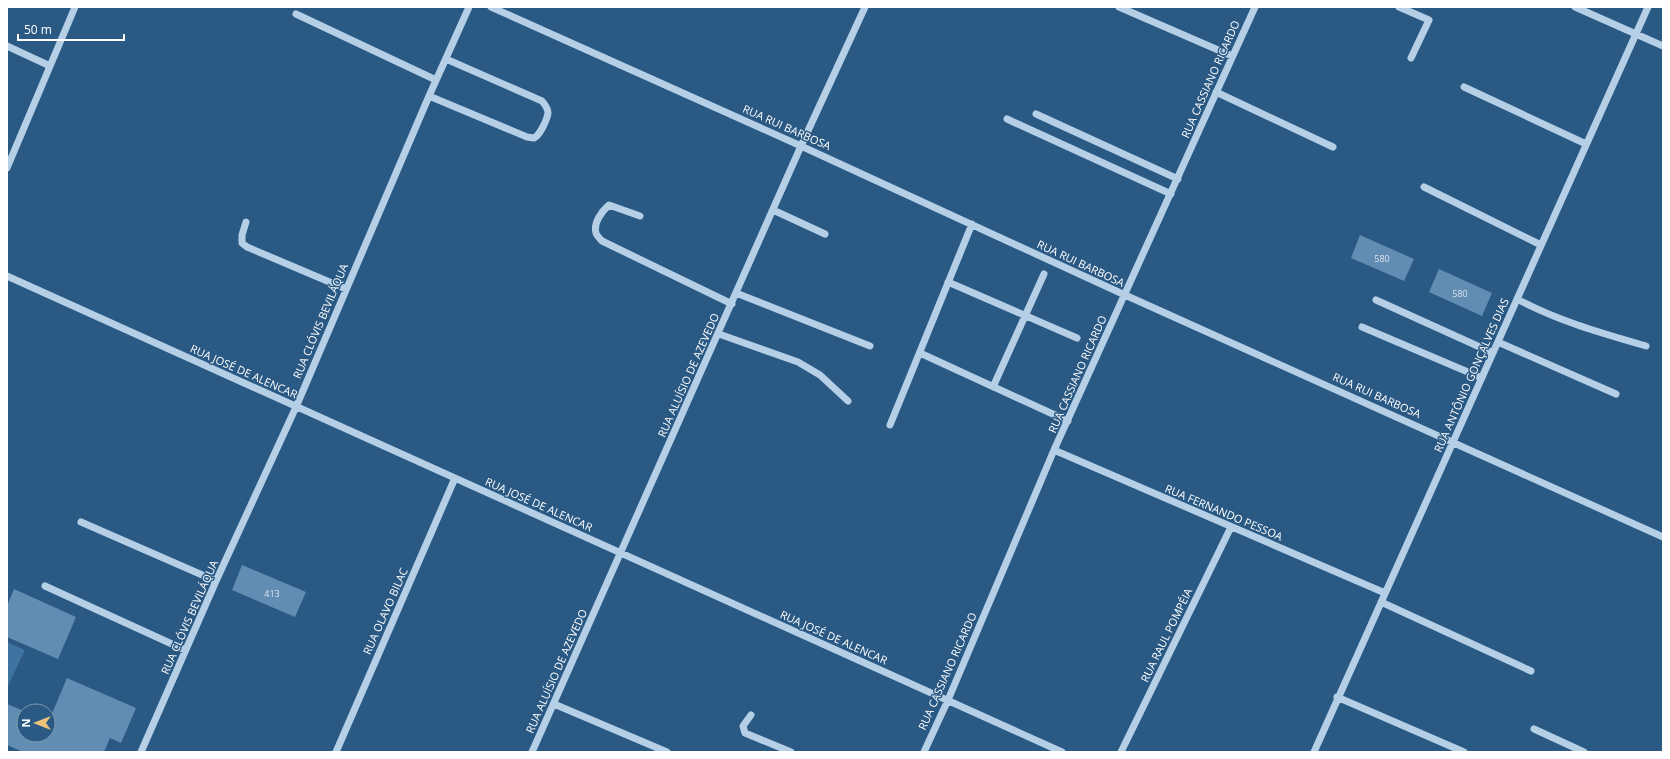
<svg xmlns="http://www.w3.org/2000/svg" width="1670" height="759" viewBox="0 0 1670 759" font-family="'Open Sans',sans-serif">
  <rect width="100%" height="100%" fill="#2a5984"/>
  <path fill="#3f73a0" d="M7,642L25,650L7,688Z"/>
  <path fill="#628db3" d="M1360,235L1414,259L1404,281L1351,258Z
    M1439,269L1492,293L1482,316L1429,292Z
    M242,565L306,592L295,617L232,590Z
    M14,589L76,617L58,659L7,637V606Z
    M67,678L136,708L121,743L110,738L104,752H23L7,745V704L24,711V735H48V723Z"/>
  <g fill="none" stroke-linecap="round" stroke-linejoin="round">
    <path stroke="#b5cfe7" stroke-width="7" d="M491,7L801,146L1125,295L1663,537
      M1119,7L1232,56
      M1399,7L1429,20L1411,58
      M1575,7L1663,46
      M296,14L436,80
      M7,46L50,66
      M1464,87L1586,144
      M1216,92L1333,147
      M429,96L527,137L534,138C540,135 547,120 548,113C548,108 545,105 542,101L446,59
      M1036,114L1178,179
      M1007,119L1171,194
      M7,168L75,7
      M1424,187L1541,245
      M773,210L825,234
      M640,216L609,205C602,211 593,223 596,233C597,236 600,239 602,241L732,304
      M246,222L242,235V243L247,247L346,289
      M7,276L1062,752
      M948,282L1077,338
      M736,293L870,346
      M1517,299C1558,321 1601,333 1646,346
      M1376,300L1493,353
      M1362,327L1482,378
      M719,334L798,362L820,375L848,401
      M1498,342L1616,394
      M920,353L1068,421
      M993,387L1044,274
      M890,425L972,224
      M1054,450L1385,593
      M81,522L216,581
      M45,586L185,650
      M1381,602L1531,671
      M1337,697L1464,752
      M554,704L667,752
      M751,715L743,726L745,733L791,752
      M1534,729L1584,752
      M141,752L216,581L296,407L429,96L469,7
      M336,752L455,478
      M532,752L801,146L865,7
      M924,752L948,700L1054,450L1255,7
      M1121,752L1231,527
      M1314,752L1648,7"/>
  </g>
  <g text-anchor="middle" dominant-baseline="central" stroke-width="3" stroke-linejoin="round" paint-order="stroke">
    <g font-size="9" fill="#d8e2ec">
      <text x="1382" y="258">580</text>
      <text x="1460" y="293">580</text>
      <text x="272" y="593">413</text>
    </g>
    <g font-size="11" fill="#fff" stroke="#2a5984">
      <text transform="translate(1210 79) rotate(-66)">RUA CASSIANO RICARDO</text>
      <text transform="translate(787 127) rotate(24)">RUA RUI BARBOSA</text>
      <text transform="translate(1081 263) rotate(25)">RUA RUI BARBOSA</text>
      <text transform="translate(320 321) rotate(-67)">RUA CLÓVIS BEVILÁQUA</text>
      <text transform="translate(244 371) rotate(24)">RUA JOSÉ DE ALENCAR</text>
      <text transform="translate(1077 374) rotate(-66)">RUA CASSIANO RICARDO</text>
      <text transform="translate(688 375) rotate(-66)">RUA ALUÍSIO DE AZEVEDO</text>
      <text transform="translate(1471 375) rotate(-66)">RUA ANTÔNIO GONÇALVES DIAS</text>
      <text transform="translate(1377 395) rotate(24)">RUA RUI BARBOSA</text>
      <text transform="translate(539 504) rotate(24)">RUA JOSÉ DE ALENCAR</text>
      <text transform="translate(1224 512) rotate(23)">RUA FERNANDO PESSOA</text>
      <text transform="translate(385 611) rotate(-66)">RUA OLAVO BILAC</text>
      <text transform="translate(189 617) rotate(-66)">RUA CLÓVIS BEVILÁQUA</text>
      <text transform="translate(1166 635) rotate(-64)">RUA RAUL POMPÉIA</text>
      <text transform="translate(834 637) rotate(24)">RUA JOSÉ DE ALENCAR</text>
      <text transform="translate(556 671) rotate(-66)">RUA ALUÍSIO DE AZEVEDO</text>
      <text transform="translate(947 671) rotate(-66)">RUA CASSIANO RICARDO</text>
    </g>
  </g>
  <rect width="1670" height="759" fill="none" stroke="#ffffff" stroke-width="16"/>
  <g transform="translate(36 723) rotate(270)"><circle r="19" fill="#2a5984" stroke="#7f9bb5"/>
  <path d="M0-3L7 15L0 10L-7 15Z" fill="#edc37c"/>
  <text y="-6" font-size="11" font-weight="bold" text-anchor="middle" fill="#ffffff">N</text>
  </g>
  <path d="M18 34v6h106v-6" fill="none" stroke="#ffffff" stroke-width="2"/>
  <text x="24" y="34" font-size="12" fill="#ffffff" stroke="#2a5984" stroke-width="3" paint-order="stroke">50 m</text>
</svg>
